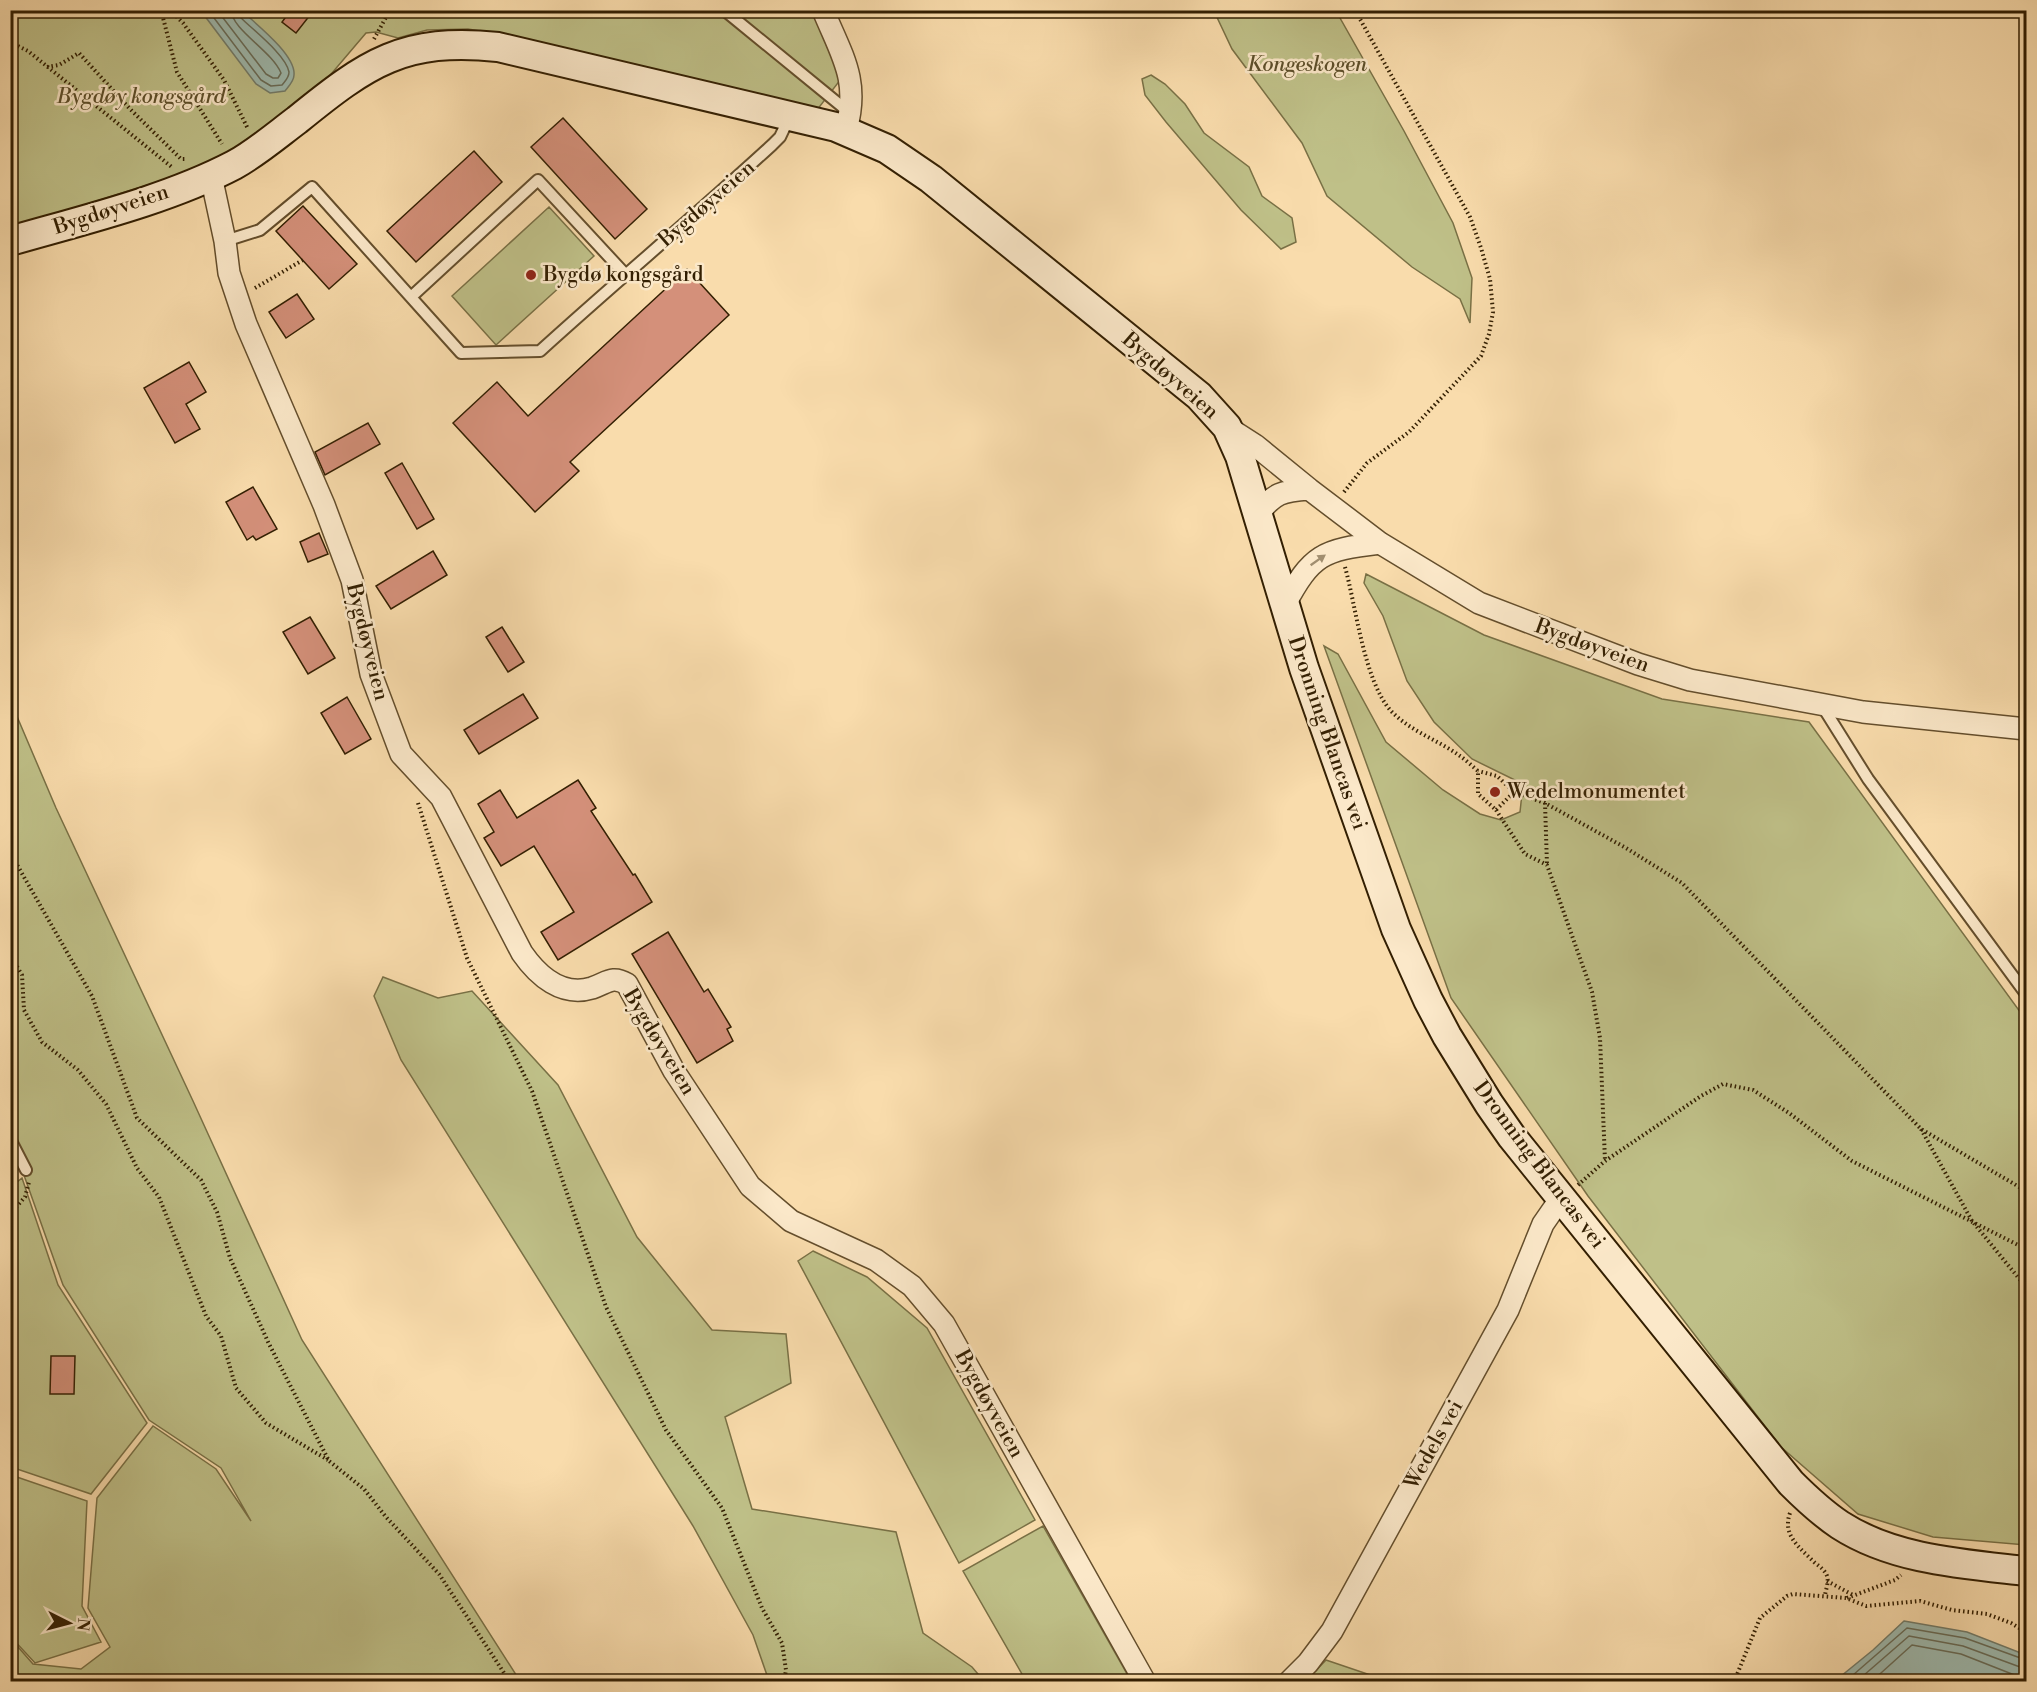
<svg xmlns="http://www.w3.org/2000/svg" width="2037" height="1692" viewBox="0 0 2037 1692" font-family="'Libre Bodoni',serif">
  <rect width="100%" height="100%" fill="#f9dcac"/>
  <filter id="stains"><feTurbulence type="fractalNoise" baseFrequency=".00333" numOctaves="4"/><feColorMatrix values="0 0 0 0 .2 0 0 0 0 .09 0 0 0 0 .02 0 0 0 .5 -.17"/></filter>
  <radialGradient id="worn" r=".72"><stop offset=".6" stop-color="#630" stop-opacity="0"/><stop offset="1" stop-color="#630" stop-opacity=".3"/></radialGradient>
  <path fill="#bfc088" stroke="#797045" stroke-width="1.5" d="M11,11H812L841,79L817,110L509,36L468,29L427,30L398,38L376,32L366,33L321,86L267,130L211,165L11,228Z
    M1214,11H1336L1404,131L1453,223L1472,278L1470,323L1460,299L1412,267L1327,196L1302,143L1232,49Z
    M1151,75L1165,84L1185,104L1204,133L1249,167L1262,196L1292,218L1296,242L1281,249L1241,210L1166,122L1145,95L1142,79Z
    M549,207L594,256L496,345L452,296Z
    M1366,574L1484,635L1662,699L1809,722L2026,1020V1545L1933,1537L1858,1514L1781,1447L1588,1196L1451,998L1324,646L1338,654L1386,742L1443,790L1480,814L1501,820L1520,812L1523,784L1472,759L1434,722L1407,681L1383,616L1364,583Z
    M10,700L56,808L193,1101L302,1340L520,1681H11V1639L33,1664L81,1669L110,1647L88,1608L97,1498L153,1426L216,1469L251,1521L221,1468L149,1420L63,1285L25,1178L14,1133L10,1092Z
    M383,977L438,998L472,991L558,1085L637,1237L712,1330L786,1334L791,1383L725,1417L752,1509L896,1532L923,1633L972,1667L984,1681H769L753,1635L693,1526L401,1060L374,996Z
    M22,1178L58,1285L147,1423L91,1494L11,1467L10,1188Z
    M813,1251L867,1277L927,1328L1035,1520L959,1563L798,1261Z
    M11,1475L87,1501L82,1606L101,1642L35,1663L11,1637Z
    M1043,1526L1131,1681H1026L963,1571Z
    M1326,1660L1388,1681H1306Z"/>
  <path fill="#9ebaaf" stroke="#737c6a" stroke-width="1.5" d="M193,11H242C256,24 296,55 294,75C294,81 289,86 285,91L270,93L256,84L204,15Z
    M1904,1621L1967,1632L2026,1655V1681H1835L1873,1650Z"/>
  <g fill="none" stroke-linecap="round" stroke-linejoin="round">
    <path stroke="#686c58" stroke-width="1.5" d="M208,10L261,80L271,86L282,85C285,81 289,78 289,72C286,55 253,30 240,17L239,10
      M217,10L266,74L273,78H278L281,73C272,51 232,30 231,10
      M1845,1682L1907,1628L1965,1638L2026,1660
      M1856,1682L1909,1636L1963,1646L2020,1667L2026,1668
      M1871,1682L1912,1645L1961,1654L2017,1676L2026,1677"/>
  </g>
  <path fill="#d4907a" stroke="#331f02" stroke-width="1.5" d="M291,10H314L296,33L282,22Z
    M563,118L647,209L615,239L531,147Z
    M474,151L502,182L416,262L387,231Z
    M303,206L357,264L329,289L276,231Z
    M687,269L729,315L570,462L579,471L535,512L453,423L497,382L528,416Z
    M297,294L314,319L286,338L269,312Z
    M189,362L206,392L186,404L200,429L175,443L144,388Z
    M368,423L380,444L325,475L315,452Z
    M402,463L434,519L417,529L385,473Z
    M253,487L277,529L256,540L253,536L247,540L226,502Z
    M319,533L328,554L308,562L300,542Z
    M433,551L447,575L391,609L376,586Z
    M310,617L335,658L308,674L283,632Z
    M502,627L524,662L508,672L486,637Z
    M523,694L538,718L479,754L464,730Z
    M347,697L371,739L345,754L321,713Z
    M578,780L596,808L591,811L633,875L635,874L652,902L558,960L541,932L574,912L534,846L501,866L484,838L494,832L478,804L500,790L517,818Z
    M668,932L704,992L708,989L731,1027L727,1029L733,1041L697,1063L632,954Z
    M51,1356H75L74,1394H50Z"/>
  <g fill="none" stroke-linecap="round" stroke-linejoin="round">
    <g stroke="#644e2c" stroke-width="14">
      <path id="lane" d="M724,10L850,113
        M225,241L260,230L312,187L461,353L540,351C617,281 696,215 772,145L780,137L789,118
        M411,297L538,180L625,274
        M1821,704L1868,779L2026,994
        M10,1139L26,1170"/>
    </g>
    <g stroke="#644e2c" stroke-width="24">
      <path id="street" d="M823,10C842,56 860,80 846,130
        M211,176L225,241L229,273L246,324L324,505L352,580L371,674L401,754L441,797L522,953C538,976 562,997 592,988C607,983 612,975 627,984L674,1071L750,1186L791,1221L876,1260L912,1286L944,1324L1145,1682
        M1227,427L1255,445L1309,489L1380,543L1479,603L1638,664L1690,680L1863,712L2026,729
        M1258,514C1274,493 1282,491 1309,489
        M1284,606C1312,554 1322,550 1380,543
        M1289,1682L1308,1663L1332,1631L1508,1310L1543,1224L1561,1198"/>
    </g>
    <g stroke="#331f02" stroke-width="32">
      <path id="secondary" d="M10,241C83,220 167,200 234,165C256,153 277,135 297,120C367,63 404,37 498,47L836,127L887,149L931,179L1199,396L1227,427L1240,456L1304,668L1396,929L1428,1000L1447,1036L1489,1104L1512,1137L1791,1483C1806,1498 1822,1513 1840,1525C1894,1560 1964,1564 2026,1571"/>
    </g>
    <path stroke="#331f02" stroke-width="4" stroke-dasharray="1.5 3" stroke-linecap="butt" d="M161,10L177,72L222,144
      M170,10L183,23L224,80L248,129
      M374,39L390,10
      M10,42L28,51L173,168
      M47,67L59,65L79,53L130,109L181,159H186
      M255,288L303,260
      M1344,492L1367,463L1409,432L1481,356L1489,334L1493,312L1490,279L1481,248L1470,217L1355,10
      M1345,567C1356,606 1364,681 1391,711C1410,731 1438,740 1460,756C1466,760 1472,766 1478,771V794L1496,810L1514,792L1497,776L1478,771
      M1514,792L1545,803L1626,848L1682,883L1921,1129L2026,1191
      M418,803L467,958L532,1091L606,1307L666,1430L722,1508L762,1608L782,1643L786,1670L784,1682
      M1545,803L1547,865
      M1496,810L1525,854L1547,865L1592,992L1600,1038L1605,1161
      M10,849L16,863L92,996L137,1118L201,1180L217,1212L230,1258L269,1344L329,1461L364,1489L386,1517L439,1574L510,1682
      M10,955L22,975L24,1010L42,1042L78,1070L106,1104L137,1168L159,1197L206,1316L221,1336L236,1388L266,1423L328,1460
      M1921,1129L1972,1221L2026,1287
      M1578,1185L1605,1161L1701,1096L1723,1084L1753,1090L1789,1113L1852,1161L2026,1249
      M10,1214L25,1197L29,1182
      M1790,1513C1782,1535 1799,1547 1814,1562C1819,1566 1825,1570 1827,1576C1829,1582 1826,1589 1825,1595
      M1827,1581L1853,1595
      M1847,1598L1895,1580L1901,1575
      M1734,1682L1760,1618L1787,1596L1793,1594L1846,1598L1866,1606L1920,1601L1952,1610L1987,1614L2011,1623L2026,1632"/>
    <use href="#lane" stroke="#fbe8c9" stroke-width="10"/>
    <use href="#street" stroke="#fbe8c9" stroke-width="21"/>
    <use href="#secondary" stroke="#fbe8c9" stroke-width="28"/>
  </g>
  <defs><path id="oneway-solid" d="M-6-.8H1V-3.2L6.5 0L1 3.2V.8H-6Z" transform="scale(1.5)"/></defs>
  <use fill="#a18e6f" href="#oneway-solid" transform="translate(1318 560) rotate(-35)"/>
  <g fill="#8f2418" stroke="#fbe8c9" stroke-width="2">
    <circle cx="531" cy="275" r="6"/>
    <circle cx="1495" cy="792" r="6"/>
  </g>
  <g text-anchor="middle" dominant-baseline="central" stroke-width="5" stroke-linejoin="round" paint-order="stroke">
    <g font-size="21" font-style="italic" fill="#5d4f2a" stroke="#fbe8c9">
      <text x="1307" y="65">Kongeskogen</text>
      <text x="141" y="97">Bygdøy kongsgård</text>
    </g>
    <g font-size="21" fill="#331f02" stroke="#fbe8c9">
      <text transform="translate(707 204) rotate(-41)">Bygdøyveien</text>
      <text transform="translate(111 210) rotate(-18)">Bygdøyveien</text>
      <text transform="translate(1170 376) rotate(41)">Bygdøyveien</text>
      <text transform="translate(367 642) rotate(76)">Bygdøyveien</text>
      <text transform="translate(1592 646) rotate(20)">Bygdøyveien</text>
      <text transform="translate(1327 733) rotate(71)">Dronning Blancas vei</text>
      <text transform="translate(659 1042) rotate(59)">Bygdøyveien</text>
      <text transform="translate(1539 1165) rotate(53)">Dronning Blancas vei</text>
      <text transform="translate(989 1404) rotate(61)">Bygdøyveien</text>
      <text transform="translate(1434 1445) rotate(-61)">Wedels vei</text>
    </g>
    <g font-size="21" fill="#331f02" stroke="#fbe8c9" text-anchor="start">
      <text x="543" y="275">Bygdø kongsgård</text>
      <text x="1507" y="792">Wedelmonumentet</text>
    </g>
  </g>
  <rect width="2037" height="1692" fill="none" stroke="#f9dcac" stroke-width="36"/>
  <rect x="12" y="12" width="2013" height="1668" fill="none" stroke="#331f02" stroke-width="3"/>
  <rect x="18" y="18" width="2001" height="1656" fill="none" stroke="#331f02" stroke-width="1.5"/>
  <g transform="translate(69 1623) rotate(96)" stroke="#fbe8c9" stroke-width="4.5" paint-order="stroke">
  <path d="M0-4.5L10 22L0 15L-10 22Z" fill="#331f02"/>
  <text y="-9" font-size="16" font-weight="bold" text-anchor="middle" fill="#331f02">N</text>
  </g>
  <rect width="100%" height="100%" filter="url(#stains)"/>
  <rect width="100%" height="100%" fill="url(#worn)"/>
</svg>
